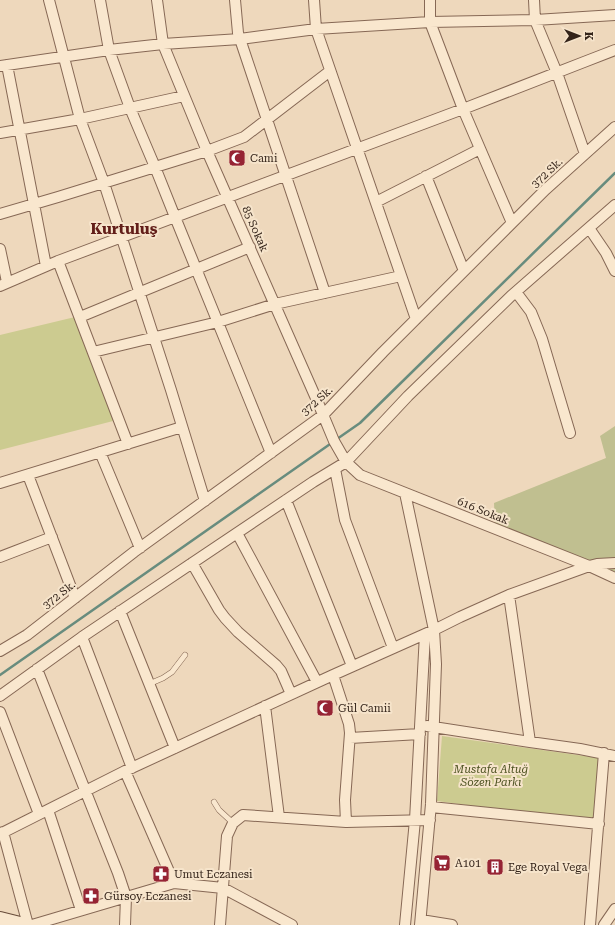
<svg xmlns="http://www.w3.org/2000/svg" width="615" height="925" viewBox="0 0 615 925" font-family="'Roboto Serif',serif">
  <rect width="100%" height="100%" fill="#eed8bc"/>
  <path fill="#cccb90" d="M75,317L117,420L0,450V335Z
    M442,736L599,758L594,822L437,801Z"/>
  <path fill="#c0bf90" d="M615,426V575L495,525L494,503L606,458L600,436Z"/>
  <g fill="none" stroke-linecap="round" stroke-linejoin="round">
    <path stroke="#688c7e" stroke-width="2.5" d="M337,439L360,423L615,173
      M0,675L333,442"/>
    <g stroke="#866855" stroke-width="6">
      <path id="lane" d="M149,684L163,678L172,672L185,655
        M214,802L219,810L233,823"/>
    </g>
    <g stroke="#866855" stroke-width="12">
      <path id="street" d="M49,0L80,119L104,183L171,390L205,501
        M100,0L109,50L130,108L155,167L175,217L271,453
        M157,0L163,44L172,66L207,151L319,405L334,441L346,462L360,475L589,566L615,578
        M235,0L238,33L325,293
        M314,0L316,29L416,319
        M430,0V22L463,109L512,223
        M534,0L535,20L557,73L585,154
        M7,65L46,266
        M0,66L109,50L163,44L240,39L316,29L430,22L535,20L615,15
        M0,133L80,119L184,96
        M426,176L464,271
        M376,202L480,149
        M0,214L58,197L207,151L244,137L330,71
        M589,228L606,253L615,271
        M0,249L7,282
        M58,261L128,444
        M0,286L58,261L463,109L584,62L615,50
        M516,292L531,312L542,339L570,433
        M80,317L250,247
        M93,352L218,322L275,304L401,276
        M100,452L140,548
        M335,469L345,520L393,648
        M28,475L75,598
        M0,483L182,427
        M405,493L434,630L436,664L431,804L420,925
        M286,500L352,666
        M237,533L317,682
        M0,557L52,537
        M192,563L219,610L225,618L238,632L276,665L281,671L291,694
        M509,595L530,742
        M120,611L175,748
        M82,637L132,768
        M0,651L27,635L134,552L323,415L383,352L545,190L615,127
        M37,669L118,873L126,897L125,925
        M333,675L349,724L350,733L345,800L346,822
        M0,696L82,637L313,482L346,462L408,396L511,296L615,205
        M265,706L279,817
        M0,712L39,814
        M427,726L530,742L580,749L615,756
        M350,738L420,734
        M125,771L174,883
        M431,807L599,824
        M48,810L81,910
        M3,832L28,925
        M0,834L125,771L333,675L434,630L460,617L509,595L589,566L597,564L615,563
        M421,920L452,925
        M32,925L174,883L223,888L292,925
        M220,925L227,836L233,823L243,815L346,822L430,820
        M405,925L415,820L425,634
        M590,925L604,753
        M604,925L615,909"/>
    </g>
    <g stroke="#674a39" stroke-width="16">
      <path id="secondary" d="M0,919L24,925"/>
    </g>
    <use href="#lane" stroke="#f9e7ce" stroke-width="5"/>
    <use href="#street" stroke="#f9e7ce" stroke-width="10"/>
    <use href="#secondary" stroke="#f9e7ce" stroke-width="14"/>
  </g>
  <defs>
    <g id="mosque-square" transform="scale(0.9)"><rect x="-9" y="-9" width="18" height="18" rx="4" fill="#962434" stroke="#f6e4cb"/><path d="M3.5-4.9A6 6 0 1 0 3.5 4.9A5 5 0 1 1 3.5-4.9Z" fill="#fff"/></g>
    <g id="supermarket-square" transform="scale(0.9)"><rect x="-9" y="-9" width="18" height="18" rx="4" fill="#962434" stroke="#f6e4cb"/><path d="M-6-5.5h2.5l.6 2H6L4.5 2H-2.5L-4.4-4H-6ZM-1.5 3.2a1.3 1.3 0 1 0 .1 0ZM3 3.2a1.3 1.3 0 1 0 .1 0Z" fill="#fff"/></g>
    <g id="building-square" transform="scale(0.9)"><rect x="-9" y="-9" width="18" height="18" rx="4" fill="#962434" stroke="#f6e4cb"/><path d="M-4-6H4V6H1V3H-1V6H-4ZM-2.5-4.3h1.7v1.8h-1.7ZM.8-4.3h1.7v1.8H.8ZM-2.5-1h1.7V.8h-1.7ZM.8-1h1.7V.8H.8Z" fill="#fff"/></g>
    <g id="pharmacy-square" transform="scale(0.9)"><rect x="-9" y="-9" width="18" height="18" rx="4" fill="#962434" stroke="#f6e4cb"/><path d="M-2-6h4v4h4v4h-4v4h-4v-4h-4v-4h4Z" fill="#fff"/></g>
  </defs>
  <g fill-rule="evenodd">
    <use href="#mosque-square" x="237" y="158"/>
    <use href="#mosque-square" x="325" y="708"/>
    <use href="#supermarket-square" x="442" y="863"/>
    <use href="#building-square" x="495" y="867"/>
    <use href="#pharmacy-square" x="161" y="874"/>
    <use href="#pharmacy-square" x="91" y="896"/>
  </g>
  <g text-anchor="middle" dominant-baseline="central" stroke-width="4" stroke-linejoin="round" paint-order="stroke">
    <g font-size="11" fill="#34241a" stroke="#f6e4cb" text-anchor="start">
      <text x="250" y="158">Cami</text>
      <text x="338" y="708">Gül Camii</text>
      <text x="455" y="863">A101</text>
      <text x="508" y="867">Ege Royal Vega</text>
      <text x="174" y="874">Umut Eczanesi</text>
      <text x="104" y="896">Gürsoy Eczanesi</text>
    </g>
    <g font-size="11" fill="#34241a" stroke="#f6e4cb">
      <text transform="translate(547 173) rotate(-43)">372 Sk.</text>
      <text transform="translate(255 229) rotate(66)">85 Sokak</text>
      <text transform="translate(317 401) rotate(-42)">372 Sk.</text>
      <text transform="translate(483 511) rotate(22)">616 Sokak</text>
      <text transform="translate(59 595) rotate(-38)">372 Sk.</text>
    </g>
    <g font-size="11" font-style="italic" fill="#4c5120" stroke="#f6e4cb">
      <text x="491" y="769">Mustafa Altuğ<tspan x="491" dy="13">Sözen Parkı</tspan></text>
    </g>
    <g font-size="15" font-weight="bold" fill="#621e19" stroke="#f6e4cb">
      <text x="124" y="229">Kurtuluş</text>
    </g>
  </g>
  <g transform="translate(579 36) rotate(90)" stroke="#f6e4cb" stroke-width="3" paint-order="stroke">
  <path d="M0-3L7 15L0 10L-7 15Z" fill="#34241a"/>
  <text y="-6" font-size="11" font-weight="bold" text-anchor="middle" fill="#34241a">K</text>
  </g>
</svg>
